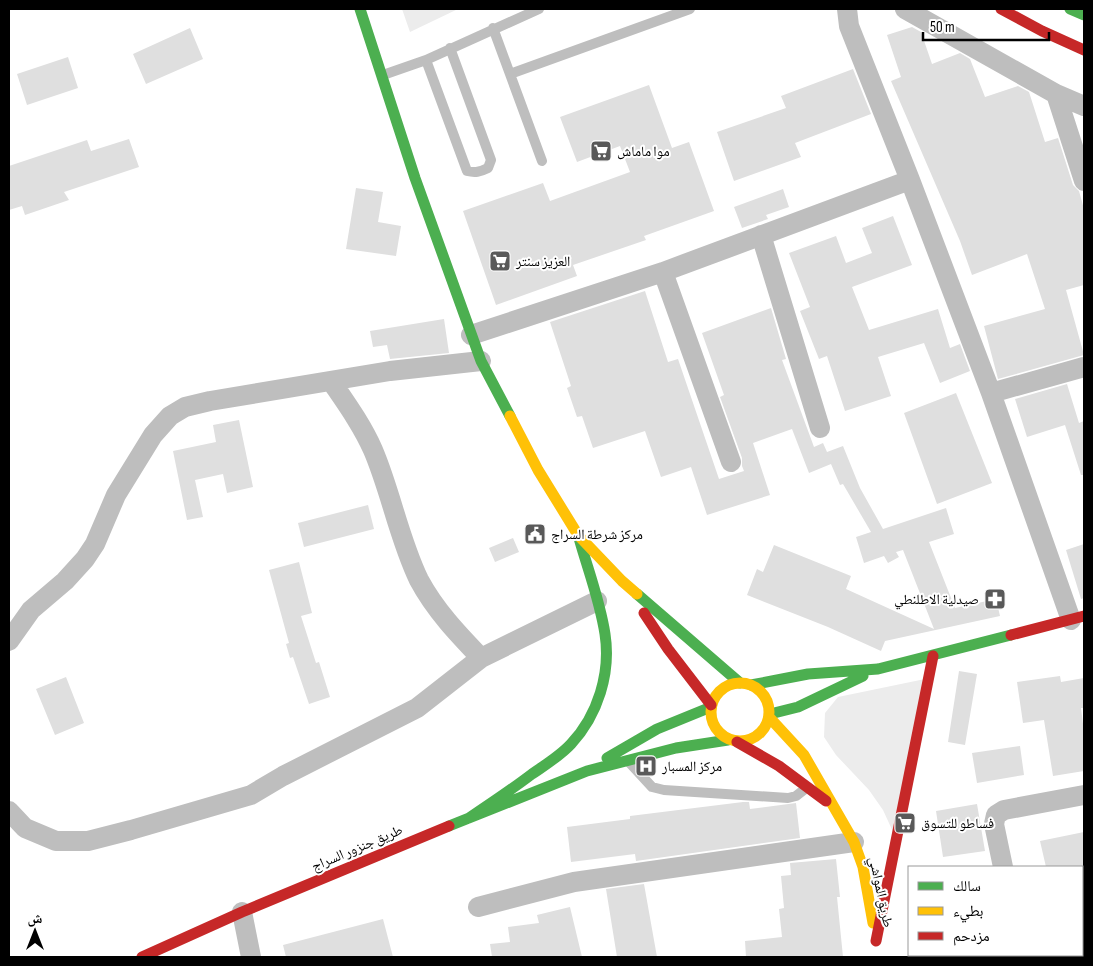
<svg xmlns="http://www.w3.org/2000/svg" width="1093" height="966" viewBox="0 0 1093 966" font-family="'Sofia Sans Condensed','Noto Naskh Arabic',sans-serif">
  <rect width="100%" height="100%" fill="#fff"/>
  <path fill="#ececec" d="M402,9H458L410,32Z
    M925,679L894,834L883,810L869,790L836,755L824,737L825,713L838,697Z"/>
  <path fill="#dfdfdf" d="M912,27L921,32L932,64L960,53L970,59L985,97L1018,86L1029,92L1045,142L1058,138L1073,185L1079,191L1084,209V285L1066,290L1084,355L998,379L984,326L1045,309L1027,254L972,275L960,241L891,81L901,77L887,35Z
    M190,28L203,59L146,84L133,54Z
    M68,57L78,88L27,105L17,74Z
    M853,69L871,114L795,143L801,157L734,181L717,132L786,108L781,96Z
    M649,85L672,148L689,142L714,211L644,236L646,240L573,265L577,276L496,305L463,211L543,183L550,201L630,172L620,146L577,162L560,117Z
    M129,139L139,167L64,192L69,200L25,215L22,206L9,210V166L87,140L91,151Z
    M356,188L383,192L378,222L401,226L396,256L346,249Z
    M783,189L789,207L766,215L768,219L742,228L734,207Z
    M893,216L912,265L852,287L869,330L938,309L950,348L960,344L970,371L940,383L924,343L878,357L891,396L845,411L827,356L819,359L800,311L810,307L789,253L836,236L846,263L872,253L862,228Z
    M645,291L668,362L678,359L719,479L744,471L742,466V458L720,397L724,395L702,333L771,308L786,359L782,360L814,447L823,443L827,452L843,446L860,488L883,529L946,508L954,534L929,542L955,608L996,599L1000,616L885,641L881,651L828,627L747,595L757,569L763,572L774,545L851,576L846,589L934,629L903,550L896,552L899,557L888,563L884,556L864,563L856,537L871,532L843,484L840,485L831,464L809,473L792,429L753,443L770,495L707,515L691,467L661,477L645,431L593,448L582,416L577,417L567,388L571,386L550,322Z
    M444,319L449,353L390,359L387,345L373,347L370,331Z
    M1067,384L1079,423L1084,421V475H1081L1065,425L1027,437L1015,399Z
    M956,393L992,483L937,504L904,413Z
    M239,420L253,487L227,493L223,474L195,480L203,517L187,520L173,451L216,442L213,425Z
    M368,505L374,529L304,547L298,523Z
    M513,538L519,552L495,562L489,548Z
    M1084,544V598L1081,599L1066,550Z
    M299,562L312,613L301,616L316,663L319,662L330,697L309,704L293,657L290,658L286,644L289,643L269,570Z
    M959,671L977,674L965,745L948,742Z
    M1060,676L1061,682L1084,678V708H1081L1084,732V771L1053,776L1044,720L1023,723L1017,682Z
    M66,677L84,723L55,735L36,689Z
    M1020,746L1024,775L977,783L972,753Z
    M743,802H749L750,809L796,803L800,838L636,861L635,854L571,862L567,827L630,819V816Z
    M977,804L985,851L943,857L936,811Z
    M1084,832V867H1046L1040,841Z
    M836,859L840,897H837L843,957H746L745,941L782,937L779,909L784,908L781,876L791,875L790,863Z
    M644,884L657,957H617L606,889Z
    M570,907L582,957H492L490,944L510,942L508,927L539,923L537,915Z
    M383,919L393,957H286L283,945Z"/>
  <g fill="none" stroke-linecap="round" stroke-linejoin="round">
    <path stroke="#bebebe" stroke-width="10" d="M493,28L542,161
      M426,60L467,171C475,173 480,172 488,168L491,160L450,48
      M510,74L690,9
      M383,75L426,60L539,9
      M629,762L652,787L664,790L788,798L796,796L805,789"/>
    <path stroke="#bebebe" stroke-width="20" d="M847,9L849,26L910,180L991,393L1071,620
      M905,9L1056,94L1084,106
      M1056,94L1084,181
      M761,235L820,428
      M663,272L731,462
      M471,335L663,272L910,180
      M331,381C346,403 362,425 373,450C391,492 399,539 419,580C435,610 458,634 481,658
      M991,393L1084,367
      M9,641L31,610L65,581L85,559L95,544L116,495L153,435L170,416L185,407L210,401L390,371L481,361
      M9,811L25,828L56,841H88L131,830L251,795L283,776L417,708L481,658L597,601
      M1003,867L994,824L996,815L1004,810L1084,795
      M478,907L574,882L854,842
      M242,912L251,957
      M1082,948L1084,947
      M1027,957L1042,955"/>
    <path stroke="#4caf50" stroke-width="11" d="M360,9L415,178L481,361L510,416
      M1070,9L1084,15
      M637,594L740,683
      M751,685L808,674L878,669L1011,635
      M770,714L798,707L863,676
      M607,758L657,729L711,707
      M469,818C490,804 511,790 532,774C545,765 560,756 571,744C598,715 611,673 605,634C600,601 588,570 579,538
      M449,826L587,771L676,748L728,740"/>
    <path stroke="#ffc107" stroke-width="11" d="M510,416L538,470L578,535L622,581L637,594
      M711 712a29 29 0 1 1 58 0a29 29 0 1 1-58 0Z
      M769,717L804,755L854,842L863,867L873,923"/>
    <path stroke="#c62828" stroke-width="11" d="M1001,9L1042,31L1084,50
      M644,613L668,649L711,705
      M1011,635L1084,616
      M737,742L779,766L826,801
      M876,941L933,656
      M142,957L242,912L449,826"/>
  </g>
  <defs>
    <g id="supermarket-square" transform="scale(1.125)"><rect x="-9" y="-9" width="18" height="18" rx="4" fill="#595959" stroke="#fff"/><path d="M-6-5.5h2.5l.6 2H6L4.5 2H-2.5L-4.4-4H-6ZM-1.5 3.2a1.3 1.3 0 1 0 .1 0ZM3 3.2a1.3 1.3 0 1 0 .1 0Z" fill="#fff"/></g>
    <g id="civic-square" transform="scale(1.125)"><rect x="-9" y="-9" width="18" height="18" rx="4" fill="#595959" stroke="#fff"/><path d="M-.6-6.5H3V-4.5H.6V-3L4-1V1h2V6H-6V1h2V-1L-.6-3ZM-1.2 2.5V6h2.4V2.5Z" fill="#fff"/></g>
    <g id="pharmacy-square" transform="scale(1.125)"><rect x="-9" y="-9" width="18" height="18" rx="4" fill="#595959" stroke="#fff"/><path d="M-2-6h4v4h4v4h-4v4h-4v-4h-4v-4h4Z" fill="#fff"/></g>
    <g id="hospital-square" transform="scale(1.125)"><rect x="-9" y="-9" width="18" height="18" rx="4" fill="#595959" stroke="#fff"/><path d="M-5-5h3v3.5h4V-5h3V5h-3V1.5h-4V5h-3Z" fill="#fff"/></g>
  </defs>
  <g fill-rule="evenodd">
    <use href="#supermarket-square" x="601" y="151"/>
    <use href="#supermarket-square" x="500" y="261"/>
    <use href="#civic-square" x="535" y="534"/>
    <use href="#pharmacy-square" x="995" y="599"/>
    <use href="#hospital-square" x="646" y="766"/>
    <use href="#supermarket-square" x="905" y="823"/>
  </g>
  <g text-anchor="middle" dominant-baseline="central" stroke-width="4" stroke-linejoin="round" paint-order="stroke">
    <g font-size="14" fill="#000" stroke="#fff" text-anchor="start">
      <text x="617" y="151">موا ماماش</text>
      <text x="516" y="261">العزيز سنتر</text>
      <text x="551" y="534">مركز شرطة السراج</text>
      <text x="979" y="599" text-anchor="end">صيدلية الاطلنطي</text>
      <text x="662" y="766">مركز المسبار</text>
      <text x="921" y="823">فساطو للتسوق</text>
    </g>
    <g font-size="14" fill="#000" stroke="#fff">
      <text transform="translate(357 848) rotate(-23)">طريق جنزور السراج</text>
      <text transform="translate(881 892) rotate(78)">طريق المواشي</text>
    </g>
  </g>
  <rect width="1093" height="966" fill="none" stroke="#000000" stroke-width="20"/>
  <rect x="908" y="866" width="175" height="90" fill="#ffffff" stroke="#999999"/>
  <rect x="918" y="882" width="25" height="8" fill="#4caf50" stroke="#999999"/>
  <text x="953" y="891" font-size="15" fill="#000000">سالك</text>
  <rect x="918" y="907" width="25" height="8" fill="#ffc107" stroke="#999999"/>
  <text x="953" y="916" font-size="15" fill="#000000">بطيء</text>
  <rect x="918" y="932" width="25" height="8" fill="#c62828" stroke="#999999"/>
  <text x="953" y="941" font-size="15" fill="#000000">مزدحم</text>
  <g transform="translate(35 931)" stroke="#ffffff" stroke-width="4" paint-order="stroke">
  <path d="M0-4L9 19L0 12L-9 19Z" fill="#000000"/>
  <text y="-8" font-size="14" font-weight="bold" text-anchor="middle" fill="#000000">ش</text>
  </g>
  <path d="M923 32v8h126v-8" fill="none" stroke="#000000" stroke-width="2.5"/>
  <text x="930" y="32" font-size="15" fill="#000000" stroke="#ffffff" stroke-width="4" paint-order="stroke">50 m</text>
</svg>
